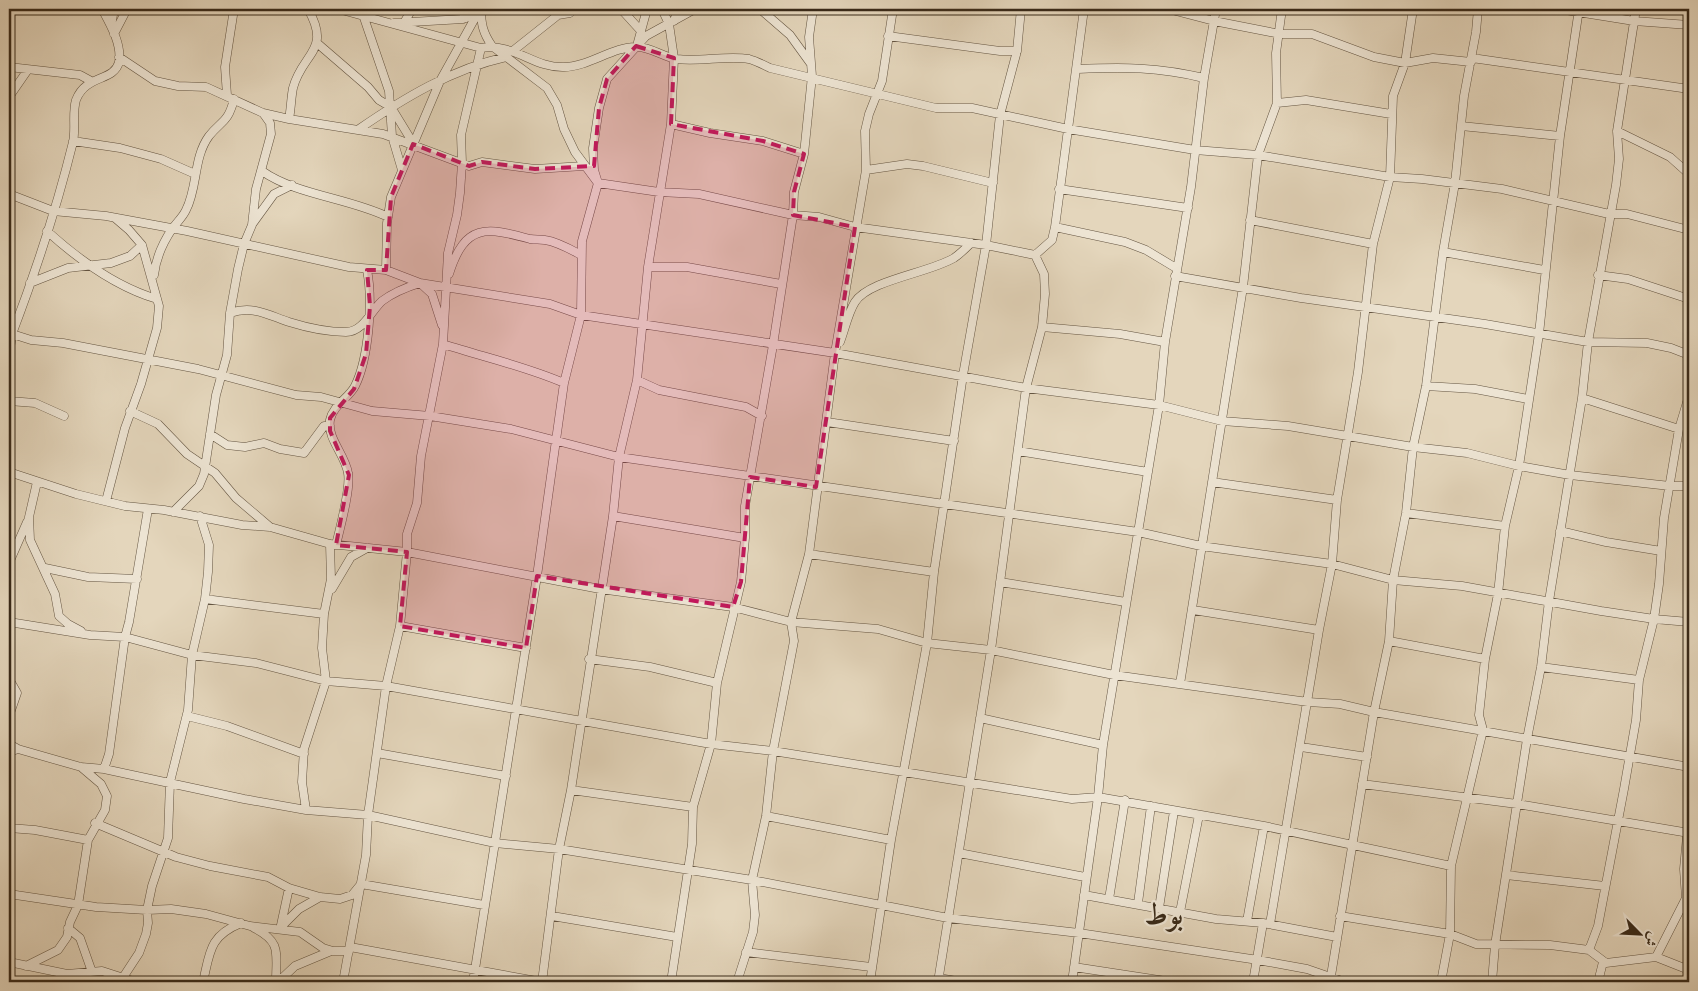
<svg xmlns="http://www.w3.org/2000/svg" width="1698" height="991" viewBox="0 0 1698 991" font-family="'IM FELL French Canon',Amiri,serif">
  <rect width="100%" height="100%" fill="#e4d6bc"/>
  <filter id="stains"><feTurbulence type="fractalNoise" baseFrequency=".004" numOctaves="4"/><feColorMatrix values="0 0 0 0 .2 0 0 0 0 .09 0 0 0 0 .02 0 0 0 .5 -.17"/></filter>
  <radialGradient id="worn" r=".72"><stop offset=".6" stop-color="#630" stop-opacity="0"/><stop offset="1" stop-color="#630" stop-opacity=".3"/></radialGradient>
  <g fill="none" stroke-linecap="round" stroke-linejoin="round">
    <g stroke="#645542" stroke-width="9">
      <path id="minor" d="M338,9L481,48C515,43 533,68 564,67C588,67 614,46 637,47C651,47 663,57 677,59C700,62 728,55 749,59C756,61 764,65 770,68L936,108H972L1068,129L1195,150L1258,155L1390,177L1422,179L1502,189L1609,214H1627L1689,230
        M361,9L389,91L392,136L402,170
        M461,9L466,18
        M481,9C481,24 483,33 492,46L547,88L557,105L564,129L575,152L598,183L659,192L699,194L793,215L819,217L855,227L986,245L1035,255
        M621,9L641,31
        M760,9L790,35L811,64
        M1168,9L1214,21L1280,34H1312L1374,57L1405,63L1433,58L1471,62
        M1216,9L1204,78L1191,187L1165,342L1159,405L1103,745L1098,797L1264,826L1451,866
        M1478,9L1476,32L1464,96L1455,183L1443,252L1426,386L1413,447L1406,513L1393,580L1389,641L1374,712L1689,767
        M1559,9L1634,21L1689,25
        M405,21L412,9
        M674,21L678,9
        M394,23L463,19L477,11
        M111,26L114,9
        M114,34L127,9
        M888,36L1000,51H1017
        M638,42L647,9
        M317,43L368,87L379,100L391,107L413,143
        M514,50L558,15L570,13
        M119,57L155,81L178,86L206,87L263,113L289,119L383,134L469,166L482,162L535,169L584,166
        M1472,58L1689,89
        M9,67L80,75L91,81
        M1078,69C1124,67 1158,67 1204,78
        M227,95L225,67L234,9
        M9,97L27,71
        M1277,103L1306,100L1391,114
        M289,119C291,109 291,98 293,88C302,53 332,51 308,9
        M671,124L710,133L763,141L804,154
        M1461,126L1560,136
        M359,129C404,98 452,69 506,57
        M1617,131L1670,157L1689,174
        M73,141L120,148L161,159L195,174
        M866,170L907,164L923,166L993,183
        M262,171C296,195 349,198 388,217
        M1059,189L1188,208
        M9,194L53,211L106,216L187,231L349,267L386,270L420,283L550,304L581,315L835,353L1026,388L1159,405L1222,421L1288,426L1413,447L1467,453L1519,466L1570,475L1670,486H1689
        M1250,220L1373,244
        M253,223L274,194L292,185
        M1055,227L1125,242L1146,250L1176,268
        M47,231C79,260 116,287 157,299
        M1443,252L1544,270
        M648,267H687L781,284
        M386,270L387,223L391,197L440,81L480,9
        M449,274C465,223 486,227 530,239C535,240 540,239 545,240C558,242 570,249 581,255
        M154,275C156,257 162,244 172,229C176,223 183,217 186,210C198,187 193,158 209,136C222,120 228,123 234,99
        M1598,275L1628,279L1689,299
        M1175,276L1301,298L1485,324L1588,342L1647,343L1671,348L1689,355
        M30,283L68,268L111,263L130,256L142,245
        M230,313C253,305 268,315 289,322C305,327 328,332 346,332C363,332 371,311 382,301C394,292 407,287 420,283L432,294L442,325
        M1042,327L1120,334L1165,342
        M9,333L31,340L63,343L198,369L296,395L321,397L372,411L430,416L511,429L619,457L1138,532L1201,546L1332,564L1393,580L1462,586L1601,611L1654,619L1689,622
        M840,342C845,329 848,313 855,302C869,280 929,273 954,258C960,254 966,248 971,243
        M443,344C483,357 525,366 564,383
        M9,357L12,334C36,271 57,207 73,142C76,129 72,113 76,100C86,74 114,82 119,62C122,44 110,24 102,9
        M637,380L659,390L746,407L762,416
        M1426,386L1475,389L1528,399
        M1582,398L1679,429
        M9,401L35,403L64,416
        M130,411L158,424L187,454L215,473L236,498L270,527
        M827,422L954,441
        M210,434L227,445L245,447L264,443L280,449L304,453L324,426H330
        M1018,451L1148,472
        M9,472L76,494L125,506L164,510L242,525L270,527L330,544L407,552L600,589L733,607L791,622L878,629L927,643L991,650L1114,675L1308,702L1340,704L1374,712L1330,982
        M37,482L29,517L30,540L55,594L59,616L68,624L81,631
        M1212,482L1337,500
        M106,501L125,428L141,384L157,328L159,306L142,245L129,230L115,218
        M173,512L199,486L204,474L216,395L227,355L230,313L238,269L244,244L252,225L256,189L271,134L270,123L263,113
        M1406,513L1505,526
        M613,516L745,538
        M1560,531L1606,542L1661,551
        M336,545C340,528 351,488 348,473C345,454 327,439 330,420C333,405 349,398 355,386C369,358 373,300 367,270
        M809,554L934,572
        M9,563L27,522
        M45,568L88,577L137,579
        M1000,582L1126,602
        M332,589L351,557L367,548
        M205,599L324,614
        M1193,610L1319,630
        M9,622L90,635L125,637L192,655L256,663L326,681L386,686L711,744L773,751L1072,799L1098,797L1072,982
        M400,626L526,648
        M1389,641L1485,659
        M589,659L650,667L717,683
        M1541,667L1639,680
        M9,679L17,693L9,716
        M1180,684L1243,287L1258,155L1277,103L1276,53L1282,9
        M187,716L227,726L304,754
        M980,718L1103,745
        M9,744L18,749
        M1301,747L1367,757
        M9,752L18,749L81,767L104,769L244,799L306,810L368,815L495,843L559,849L752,880L948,918L1079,933L1258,960L1307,969L1342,981L1354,982
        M377,753L506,776
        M104,769L109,754L125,637L129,622L148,509
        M1362,784L1517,804L1689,833
        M571,790L693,807
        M306,810L302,782L304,749L326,681L322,648L324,614L331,579L330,544
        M766,816L891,840
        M95,823L176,857L210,866L268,877L289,888L320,897L340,899L352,895L361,884L484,905
        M9,828L35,830L88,840
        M959,853L1085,877
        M1506,875L1605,886
        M9,894L96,907L147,910L171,909L206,914L250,926L300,932L323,948L333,951H349
        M1084,895L1216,919L1263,923L1337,937
        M1109,899L1125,800
        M1138,903L1151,806
        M1159,908L1174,811
        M1180,912L1199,815
        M552,916L677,937
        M1340,916L1450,934L1476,944L1550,945L1589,950L1606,963L1656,957L1689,970
        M1247,921L1264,826
        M1270,924L1319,630L1332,564L1337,500L1358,372L1373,244L1390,177L1393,96L1405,63L1413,9
        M281,925L289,888
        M68,928L80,938L92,972
        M254,928C282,942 276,953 276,982
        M280,928L299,909L320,897
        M350,947L542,982
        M1589,950L1598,926L1624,789L1636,720L1639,680L1654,619L1659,584L1664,518L1679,429L1688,399L1689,351
        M746,952L871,967
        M1656,957L1686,898L1684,869L1689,814
        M9,962L67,974L102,971L136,982
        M26,966L58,950L67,937L70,922L78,905L88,840L105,810L107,796L101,784L81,767
        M1074,967L1172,982
        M939,978L962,982
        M120,982L139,953L146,934L148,923L147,910L152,886L168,838L170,782L188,710L192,655L205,599L208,572L209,545L200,516
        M203,982C210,952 209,936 241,923
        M278,982L295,966L331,951
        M343,982L366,855L368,815L386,686L400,626L407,552V534L417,503L421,456L443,344L448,253L457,215L460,193L462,163L461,135L481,48
        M473,982L537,576L564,383L581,315L582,241L598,183L594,170L593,148L599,108L607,79L646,36L695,9
        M542,982L559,849L571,790L613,516L619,457L637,380L648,267L671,124L674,58L669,24L662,9
        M671,982L692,844L693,807L711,744L717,683L741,582L745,538V506L750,477L773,345L793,215L794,192L804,154L812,76L809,37L813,9
        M737,982L753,932L755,915L752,880L766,816L773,751L794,641L791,622L809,554L835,353L866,170L865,131L869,114L882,81L893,9
        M870,982L891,840L927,643L934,572L963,375L986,245L1000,115L1017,51L1021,9
        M938,982L991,650L1026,388L1042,327L1045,294L1044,274L1035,255L1052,240L1055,227L1084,9
        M1253,982L1263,923
        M1441,982L1450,934L1451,866L1483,730L1479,715L1485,659L1498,594L1505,526L1519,466L1539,334L1560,136L1579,9
        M1492,982L1495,945L1527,739L1541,667L1549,601L1582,398L1588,342L1616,185L1619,159L1617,131L1636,9
        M1598,982L1603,962"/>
    </g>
    <use href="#minor" stroke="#ede4d3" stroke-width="8"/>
  </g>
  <path fill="#c2185b" fill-opacity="0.2" stroke="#c2185b" stroke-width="4" stroke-dasharray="10 6" stroke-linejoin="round" d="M636,46L674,58L671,124L763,141L804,154L794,192L793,215L855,227L816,487L750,477L741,582L733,607L537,576L526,648L400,626L407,552L336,545L349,475L330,431V418L354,389L366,354L370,306L367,270H386L391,197L413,144L469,166L482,162L535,169L594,166L599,108L607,79Z"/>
  <g text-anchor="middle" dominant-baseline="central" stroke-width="4.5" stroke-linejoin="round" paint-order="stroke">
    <g font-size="29" font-weight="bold" fill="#392a19" stroke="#ede4d3">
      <text x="1164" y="915">بوط</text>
    </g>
  </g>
  <rect width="1698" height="991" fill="none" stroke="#e4d6bc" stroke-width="30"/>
  <rect x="10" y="10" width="1678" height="971" fill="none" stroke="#392a19" stroke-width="2.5"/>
  <rect x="15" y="15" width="1668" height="961" fill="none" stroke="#392a19"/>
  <g transform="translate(1640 934) rotate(114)" stroke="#ede4d3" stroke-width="4" paint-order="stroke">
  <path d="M0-4L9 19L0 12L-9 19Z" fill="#392a19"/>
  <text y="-8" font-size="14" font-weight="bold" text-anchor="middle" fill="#392a19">ش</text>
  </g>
  <rect width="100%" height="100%" filter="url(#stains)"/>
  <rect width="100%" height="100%" fill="url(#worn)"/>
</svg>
